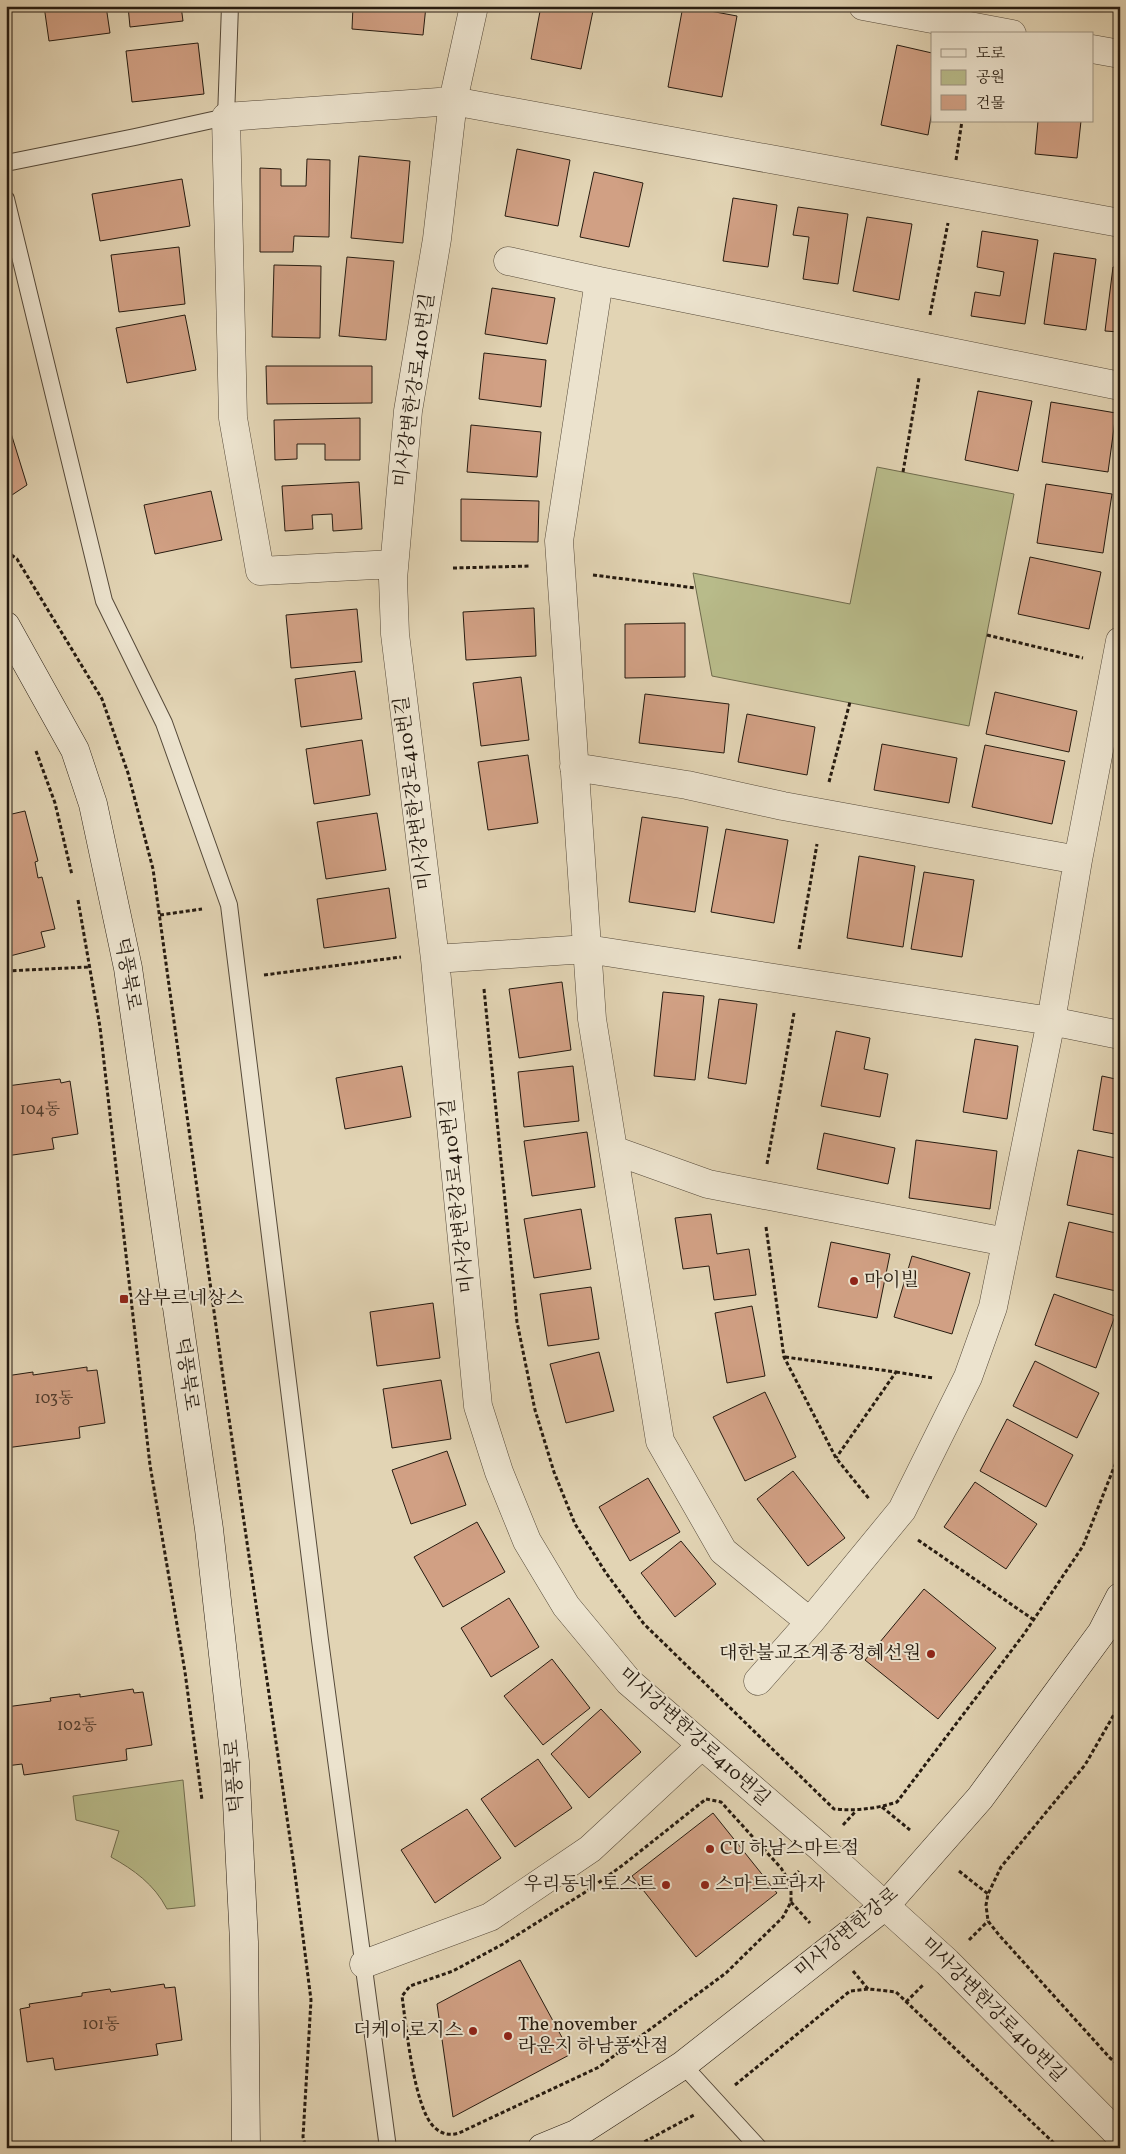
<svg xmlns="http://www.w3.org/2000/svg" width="1126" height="2154" viewBox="0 0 1126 2154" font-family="Vollkorn,'Noto Serif KR',serif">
  <rect width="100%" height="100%" fill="#e2d4b4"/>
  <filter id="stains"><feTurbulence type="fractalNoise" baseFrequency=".004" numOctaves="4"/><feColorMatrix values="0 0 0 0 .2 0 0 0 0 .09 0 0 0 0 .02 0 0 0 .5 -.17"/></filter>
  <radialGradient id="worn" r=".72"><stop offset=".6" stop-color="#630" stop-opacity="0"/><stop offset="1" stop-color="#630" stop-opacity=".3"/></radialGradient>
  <path fill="#b8bb8a" stroke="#6f6b4d" d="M877,467L1014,494L969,726L712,676L693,573L850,604Z
    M183,1780L195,1906L167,1909C154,1884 134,1870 111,1857L119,1831L76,1820L73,1796Z"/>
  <path fill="#d1a084" stroke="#261b10" d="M44,6H106L110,33L49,41Z
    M128,6H181L183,21L130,27Z
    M353,6H426L423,35L352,29Z
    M541,6H594L581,69L531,59Z
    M683,6L737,16L722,97L668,87Z
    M1092,6H1113L1112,10Z
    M198,43L204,94L132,102L126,51Z
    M897,45L932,53V111L928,135L881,125Z
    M1038,121H1081L1077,158L1035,154Z
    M517,149L570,160L558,226L505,216Z
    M359,156L410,161L403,243L351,238Z
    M307,159L330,160L329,237L294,236L293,252H260V168L281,169V186H306Z
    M594,172L643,183L629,247L580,237Z
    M182,179L190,226L100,241L92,194Z
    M733,198L777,205L768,267L723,261Z
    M798,207L848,214L838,284L803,279L809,237L793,235Z
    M867,217L912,224L899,300L853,291Z
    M982,231L1038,240L1025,324L971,316L975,292L1000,296L1004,272L977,267Z
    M179,247L185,304L119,312L111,255Z
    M1054,253L1096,259L1086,330L1044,324Z
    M347,257L394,261L386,340L339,336Z
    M274,265L321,266L320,338L272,337Z
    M1113,267L1120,268V332L1105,331Z
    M492,288L555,298L547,344L485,334Z
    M185,315L196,370L127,383L116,328Z
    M484,353L546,360L541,407L479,399Z
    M266,366H372V403L267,404Z
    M978,391L1032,401L1018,471L965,460Z
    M1051,402L1116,413L1108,472L1042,462Z
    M6,417L27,485L6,499Z
    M360,418V460H325V444H297V459L275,460L274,420Z
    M471,425L541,432L537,477L467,472Z
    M359,482L362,529L333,531L332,514L312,515L313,529L285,531L282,486Z
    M1046,484L1112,494L1103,553L1037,543Z
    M211,491L222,540L155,554L144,505Z
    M461,499L539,501L538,542L461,541Z
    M1030,557L1101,572L1089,629L1018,614Z
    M534,608L536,656L466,660L463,612Z
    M357,609L362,662L291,668L286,615Z
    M685,623V677L625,678V624Z
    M355,671L362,719L301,727L295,679Z
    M521,677L529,740L481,746L473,683Z
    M995,692L1077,711L1069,752L986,734Z
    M645,694L729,704L724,753L639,743Z
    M747,714L815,727L807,775L738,762Z
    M362,740L370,795L314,804L306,749Z
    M882,744L957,758L949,803L874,790Z
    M985,745L1065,761L1052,824L972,807Z
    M528,755L538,823L488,830L478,762Z
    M6,795L12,814L25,811L38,861L35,862L38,878L42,877L55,929L41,932L45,947L6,957Z
    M377,813L386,870L326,879L317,822Z
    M642,817L708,827L695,912L629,902Z
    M726,829L788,840L774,923L711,912Z
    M859,856L915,866L903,947L847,938Z
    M924,872L974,880L962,957L911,949Z
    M389,888L396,938L324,948L317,899Z
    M562,982L571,1050L519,1058L509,989Z
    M663,992L704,996L695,1080L654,1076Z
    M719,999L757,1004L746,1084L708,1078Z
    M836,1031L870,1038L864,1069L888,1074L880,1117L821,1106Z
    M975,1039L1018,1046L1007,1119L963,1112Z
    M402,1066L411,1117L345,1129L336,1078Z
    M573,1066L579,1121L524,1127L518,1072Z
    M1102,1076L1120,1080V1135L1093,1130Z
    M60,1079L61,1083L70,1081L78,1134L52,1138L54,1149L6,1156V1084L7,1086Z
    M587,1132L595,1187L532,1196L524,1141Z
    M824,1133L895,1148L888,1184L817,1169Z
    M916,1140L997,1151L990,1209L909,1198Z
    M1078,1150L1120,1159V1216L1067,1205Z
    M581,1209L591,1269L534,1278L524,1219Z
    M711,1214L717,1254L749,1249L756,1295L714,1300L709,1266L683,1269L675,1218Z
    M1069,1222L1120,1234V1292L1056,1277Z
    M831,1242L890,1254L877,1318L818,1307Z
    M912,1256L970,1273L952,1334L894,1317Z
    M591,1287L599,1339L548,1346L540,1294Z
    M1054,1294L1115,1316L1096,1368L1035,1345Z
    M433,1303L440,1358L377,1366L370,1312Z
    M752,1306L765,1376L727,1383L715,1313Z
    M599,1352L614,1411L566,1423L550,1364Z
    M1035,1361L1099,1393L1077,1438L1013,1406Z
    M87,1367V1371L97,1370L105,1423L79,1427L80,1438L6,1448V1376L33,1372V1375Z
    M441,1380L451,1439L392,1448L383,1389Z
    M765,1392L796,1457L745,1481L713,1417Z
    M1007,1419L1073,1455L1046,1507L980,1471Z
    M447,1451L466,1505L411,1524L392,1470Z
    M793,1471L845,1538L808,1566L757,1499Z
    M648,1478L680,1532L630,1561L599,1507Z
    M975,1482L1037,1524L1006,1569L944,1527Z
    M477,1522L505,1572L443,1607L414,1557Z
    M681,1541L716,1584L675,1617L641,1573Z
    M924,1589L996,1648L938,1719L865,1660Z
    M509,1598L539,1647L491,1677L461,1628Z
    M552,1659L590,1708L543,1745L504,1696Z
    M133,1689L134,1693L143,1692L152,1745L126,1749L127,1760L24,1775L22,1764L6,1766V1707L51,1701L50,1698L80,1694V1697Z
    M601,1709L641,1752L589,1798L551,1754Z
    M538,1759L572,1808L515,1847L481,1799Z
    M467,1809L501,1858L435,1903L401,1850Z
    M713,1813L777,1893L696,1957L632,1876Z
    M520,1960L571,2054L453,2117L437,2004Z
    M164,1984L165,1988L175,1987L182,2040L156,2044L158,2055L55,2070L53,2058L27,2062L20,2009L30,2007L29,2004L82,1996V1993L110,1989L111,1992Z"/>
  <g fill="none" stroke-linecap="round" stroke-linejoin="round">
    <g stroke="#554939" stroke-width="18">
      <path id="lane" d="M6,163L135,137L226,117L230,6
        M6,199L104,601L164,723L229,905L320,1640L388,2148
        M683,2065L759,2148"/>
    </g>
    <g stroke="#554939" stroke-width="29">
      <path id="street" d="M474,6L453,101L437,239L408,411L393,579L395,634L435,959L478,1406L499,1472L527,1541L566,1606L629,1682L821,1848L947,1962L1120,2136
        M863,6L1012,34
        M1092,49L1120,54
        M508,261L599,281
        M1120,386L599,281L559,541L592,1019L660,1441L723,1551L810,1622L902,1510L968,1377L993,1307L1051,1021L1078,860L1120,641
        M394,564L260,571L233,418L226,117L453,101L1120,223
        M574,767L687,785L783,806L1078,860
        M435,959L587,949L1051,1021L1120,1035
        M613,1150L708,1184L1006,1242
        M758,1681L810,1622
        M364,1964L490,1917L590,1849L701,1746"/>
    </g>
    <g stroke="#261b10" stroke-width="29">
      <path id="secondary" d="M6,626L75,750L93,804L128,968L209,1529L235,1762L244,1942L246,2148
        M542,2148L576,2134L683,2065L885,1906L980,1798L1102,1632L1120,1597"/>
    </g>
    <path stroke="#261b10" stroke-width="3" stroke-dasharray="4 2.5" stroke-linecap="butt" d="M956,160L962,121
      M930,315L948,223
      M903,472L919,378
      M6,551L17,559L102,699L128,773L153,869L224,1384L294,1866L311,2000L303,2137L306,2148
      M453,568L530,566
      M593,575L696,588
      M987,635L1083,658
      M36,751L55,803L72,875
      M829,782L850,702
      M78,900L100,1027L150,1465L185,1672L202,1800
      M160,915L202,909
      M799,949L817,844
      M6,971L89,967
      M264,975L401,957
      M484,989L517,1322L535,1410L554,1472L575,1524L606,1573L644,1624L834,1809C856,1811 875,1809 897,1802L1024,1634L1083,1546L1120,1452
      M767,1164L794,1013
      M766,1227L784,1357L836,1458L870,1500
      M785,1357L896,1372L836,1458
      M896,1372L933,1378
      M918,1540L1034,1620
      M1120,1704L1085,1765L1001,1867L988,1894L986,1905L988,1921L999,1935L1110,2058L1120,2066
      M706,1799L721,1802L781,1868L789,1881L791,1892V1902L783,1917L726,1973L599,2067L459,2133C450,2136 441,2134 434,2127C414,2108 406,2025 402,1996L410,1986L453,1971L503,1944L587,1891L623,1865Z
      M882,1807L910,1830
      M843,1825L856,1811
      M959,1871L988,1894
      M789,1881L799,1871
      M791,1902L810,1923
      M969,1940L988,1921
      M853,1971L868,1989
      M906,2002L924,1984
      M735,2085L850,1991L869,1989L896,1992L1059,2148
      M633,2148L694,2115"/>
    <use href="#lane" stroke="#ece3ce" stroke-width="16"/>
    <use href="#street" stroke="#ece3ce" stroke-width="28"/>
    <use href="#secondary" stroke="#ece3ce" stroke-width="28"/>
  </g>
  <g fill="#8f2418" stroke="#ece3ce" stroke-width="2">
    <circle cx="854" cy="1281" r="5"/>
    <rect x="119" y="1294" width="10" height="10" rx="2.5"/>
    <circle cx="931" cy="1654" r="5"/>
    <circle cx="710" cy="1849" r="5"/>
    <circle cx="666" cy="1885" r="5"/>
    <circle cx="705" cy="1885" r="5"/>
    <circle cx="473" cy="2031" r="5"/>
    <circle cx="508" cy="2036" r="5"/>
  </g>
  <g text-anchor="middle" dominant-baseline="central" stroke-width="4" stroke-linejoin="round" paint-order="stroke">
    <g font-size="16" fill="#513c2d">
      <text x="40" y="1110">104동</text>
      <text x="54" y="1399">103동</text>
      <text x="77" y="1726">102동</text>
      <text x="101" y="2025">101동</text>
    </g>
    <g font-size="19" fill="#261b10" stroke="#ece3ce">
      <text transform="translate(415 390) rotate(-82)">미사강변한강로410번길</text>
      <text transform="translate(414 793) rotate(-97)">미사강변한강로410번길</text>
      <text transform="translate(127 974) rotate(80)">덕풍북로</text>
      <text transform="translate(458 1196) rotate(-96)">미사강변한강로410번길</text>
      <text transform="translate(186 1374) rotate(82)">덕풍북로</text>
      <text transform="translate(694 1737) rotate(42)">미사강변한강로410번길</text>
      <text transform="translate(235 1776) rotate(-94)">덕풍북로</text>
      <text transform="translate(847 1933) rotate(-40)">미사강변한강로</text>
      <text transform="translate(993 2010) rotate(45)">미사강변한강로410번길</text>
    </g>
    <g font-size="19" fill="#261b10" stroke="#ece3ce" text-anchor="start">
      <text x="864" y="1281">마이빌</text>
      <text x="134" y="1299">삼부르네상스</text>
      <text x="921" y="1654" text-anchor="end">대한불교조계종정혜선원</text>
      <text x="720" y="1849">CU 하남스마트점</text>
      <text x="656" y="1885" text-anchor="end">우리동네 토스트</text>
      <text x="715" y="1885">스마트프라자</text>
      <text x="518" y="2025">The november<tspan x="518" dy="22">라운지 하남풍산점</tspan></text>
      <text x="463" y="2031" text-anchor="end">더케이로지스</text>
    </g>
  </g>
  <rect width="1126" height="2154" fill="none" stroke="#e2d4b4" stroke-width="25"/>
  <rect x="8" y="8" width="1111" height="2139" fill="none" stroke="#261b10" stroke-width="2.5"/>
  <rect x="12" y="12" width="1101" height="2129" fill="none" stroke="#261b10"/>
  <rect x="931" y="32" width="162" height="90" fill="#ece3ce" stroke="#9d9382"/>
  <rect x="941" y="49" width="25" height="8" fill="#ece3ce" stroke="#9d9382"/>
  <text x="976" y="58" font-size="15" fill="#261b10">도로</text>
  <rect x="941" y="70" width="25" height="15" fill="#b8bb8a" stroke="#9d9382"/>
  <text x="976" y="82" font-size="15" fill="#261b10">공원</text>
  <rect x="941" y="95" width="25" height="15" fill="#d1a084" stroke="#9d9382"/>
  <text x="976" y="108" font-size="15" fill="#261b10">건물</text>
  <rect width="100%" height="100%" filter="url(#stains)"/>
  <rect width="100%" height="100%" fill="url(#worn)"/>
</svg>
